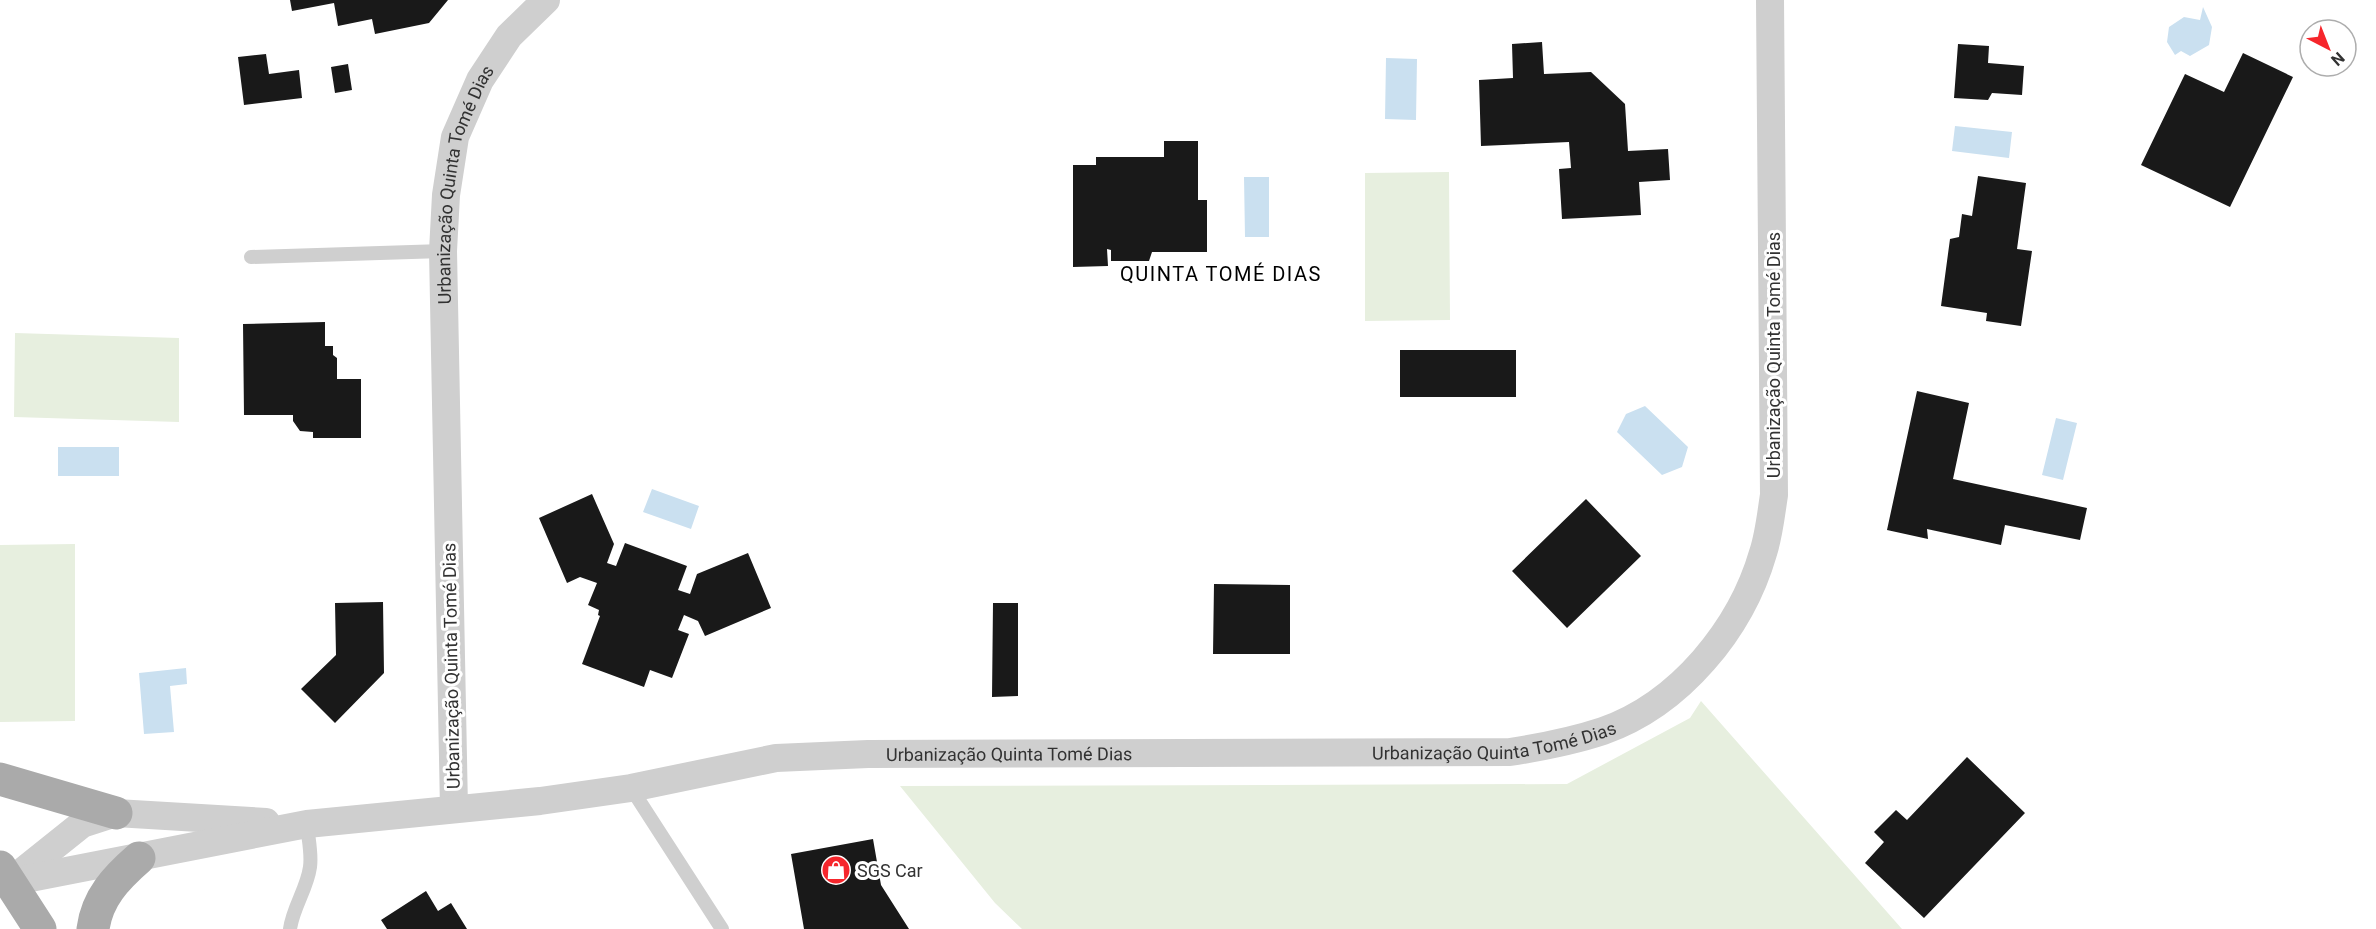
<svg xmlns="http://www.w3.org/2000/svg" width="2376" height="929" viewBox="0 0 2376 929" font-family="Roboto,sans-serif">
  <rect width="100%" height="100%" fill="#fff"/>
  <path fill="#e7efdf" d="M1449,172L1450,320L1365,321V173Z
    M15,333L179,338V422L14,417Z
    M75,544V721L0,722V545Z
    M1701,701L1902,929H1022L995,903L900,786L1567,784L1690,718Z"/>
  <path fill="#cae0f0" d="M2203,7L2212,27L2209,45L2190,56L2181,51L2175,55L2167,42L2169,27L2184,17L2200,20Z
    M1386,58L1417,59L1416,120L1385,119Z
    M1955,126L2012,132L2009,158L1952,151Z
    M1244,177H1269V237H1245Z
    M1645,406L1688,447L1682,467L1662,475L1617,432L1626,414Z
    M2056,418L2077,423L2063,480L2042,475Z
    M58,447H119V476H58Z
    M652,489L699,506L691,529L643,512Z
    M186,668L187,684L170,686L174,732L144,734L139,673Z"/>
  <path fill="#191919" d="M290,0H448L429,23L375,34L372,19L338,26L334,3L292,11Z
    M1542,42L1544,74L1591,72L1625,104L1628,151L1668,149L1670,180L1639,182L1641,215L1562,219L1559,169L1571,168L1569,142L1481,146L1479,80L1513,78L1512,44Z
    M1958,44L1989,46L1988,63L2024,66L2022,95L1992,93L1988,100L1954,98Z
    M2243,53L2293,77L2230,207L2141,165L2185,74L2224,92Z
    M266,54L269,74L299,70L302,98L244,105L238,57Z
    M348,64L352,90L335,93L331,67Z
    M1164,141H1198V200H1207V252H1152L1149,261H1111V250L1107,249L1108,266L1073,267V165H1096V157H1164Z
    M1978,176L2026,183L2017,249L2032,251L2021,326L1986,321L1987,313L1941,306L1950,239L1959,237L1962,214L1972,216Z
    M325,322V346H333V355L337,358V379H361V438H313V432L300,431L293,421V415H244L243,324Z
    M1400,350H1516V397H1400Z
    M1917,391L1969,403L1953,479L2087,508L2080,540L2005,525L2001,545L1927,529L1928,539L1887,530Z
    M592,494L614,544L607,563L616,566L625,543L687,566L678,590L690,594L697,574L748,553L771,608L705,636L698,621L684,615L678,630L689,634L672,678L650,670L644,687L582,664L600,616L598,615L599,610L588,605L597,583L580,577L567,583L539,518Z
    M1586,499L1641,556L1567,628L1512,571Z
    M1214,584L1290,585V654H1213Z
    M383,602L384,673L335,723L301,689L336,655L335,603Z
    M993,603H1018V696L992,697Z
    M1967,757L2025,813L1924,918L1865,863L1884,842L1874,832L1896,810L1907,820Z
    M873,839L881,885L909,929H804L791,854Z
    M426,891L438,911L451,903L467,929H387L381,920Z"/>
  <g fill="none" stroke-linecap="round" stroke-linejoin="round">
    <path stroke="#cfcfcf" stroke-width="14" d="M251,257L443,251
      M631,788L722,929
      M290,929C293,907 307,889 310,867C312,853 308,838 307,824"/>
    <g stroke="#cfcfcf" stroke-width="28">
      <path id="s1" d="M454,809L443,251L446,195L455,137L480,80L509,36L546,0"/>
      <path d="M12,880L82,824L116,813L266,822"/>
      <path id="s2" d="M10,882L307,824L540,801L631,788L776,758L868,754L1510,752C1542,747 1573,741 1603,731C1680,704 1741,629 1763,553C1769,535 1771,514 1774,495L1770,0"/>
    </g>
    <path stroke="#aaa" stroke-width="33" d="M0,779L116,813
      M0,867L40,929
      M93,929C97,898 116,878 139,858"/>
  </g>
  <defs>
    <g id="shop-disc" transform="scale(1.5)"><circle r="9.5" fill="#f6262c" stroke="#fff"/><path d="M-5-2.5h2.3a2.7 3.5 0 0 1 5.4 0H5L5.5 6h-11ZM-1.5-2.5h3a1.5 2.3 0 0 0-3 0Z" fill="#fff"/></g>
  </defs>
  <g fill-rule="evenodd">
    <use href="#shop-disc" x="836" y="870"/>
  </g>
  <g text-anchor="middle" dominant-baseline="central" stroke-width="6" stroke-linejoin="round" paint-order="stroke">
    <g font-size="18" fill="#323232" stroke="#fff">
      <text stroke="none"><textPath href="#s1" startOffset="628">Urbanização Quinta Tomé Dias</textPath></text>
      <text transform="translate(1773 355) rotate(-90)">Urbanização Quinta Tomé Dias</text>
      <text transform="translate(451 666) rotate(-91)">Urbanização Quinta Tomé Dias</text>
      <text stroke="none"><textPath href="#s2" startOffset="1496">Urbanização Quinta Tomé Dias</textPath></text>
      <text stroke="none"><textPath href="#s2" startOffset="1010">Urbanização Quinta Tomé Dias</textPath></text>
    </g>
    <g font-size="18" fill="#323232" stroke="#fff" text-anchor="start">
      <text x="857" y="870">SGS Car</text>
    </g>
    <g font-size="20" letter-spacing="1.5" fill="#000" stroke="#fff">
      <text x="1221" y="274">QUINTA TOMÉ DIAS</text>
    </g>
  </g>
  <g transform="translate(2328 48) rotate(138)"><circle r="28" fill="#ffffff" stroke="#adadad" stroke-width="1.5"/>
  <path d="M0-4.5L10 22L0 15L-10 22Z" fill="#f6262c"/>
  <text y="-9" font-size="16" font-weight="bold" text-anchor="middle" fill="#323232">N</text>
  </g>
</svg>
